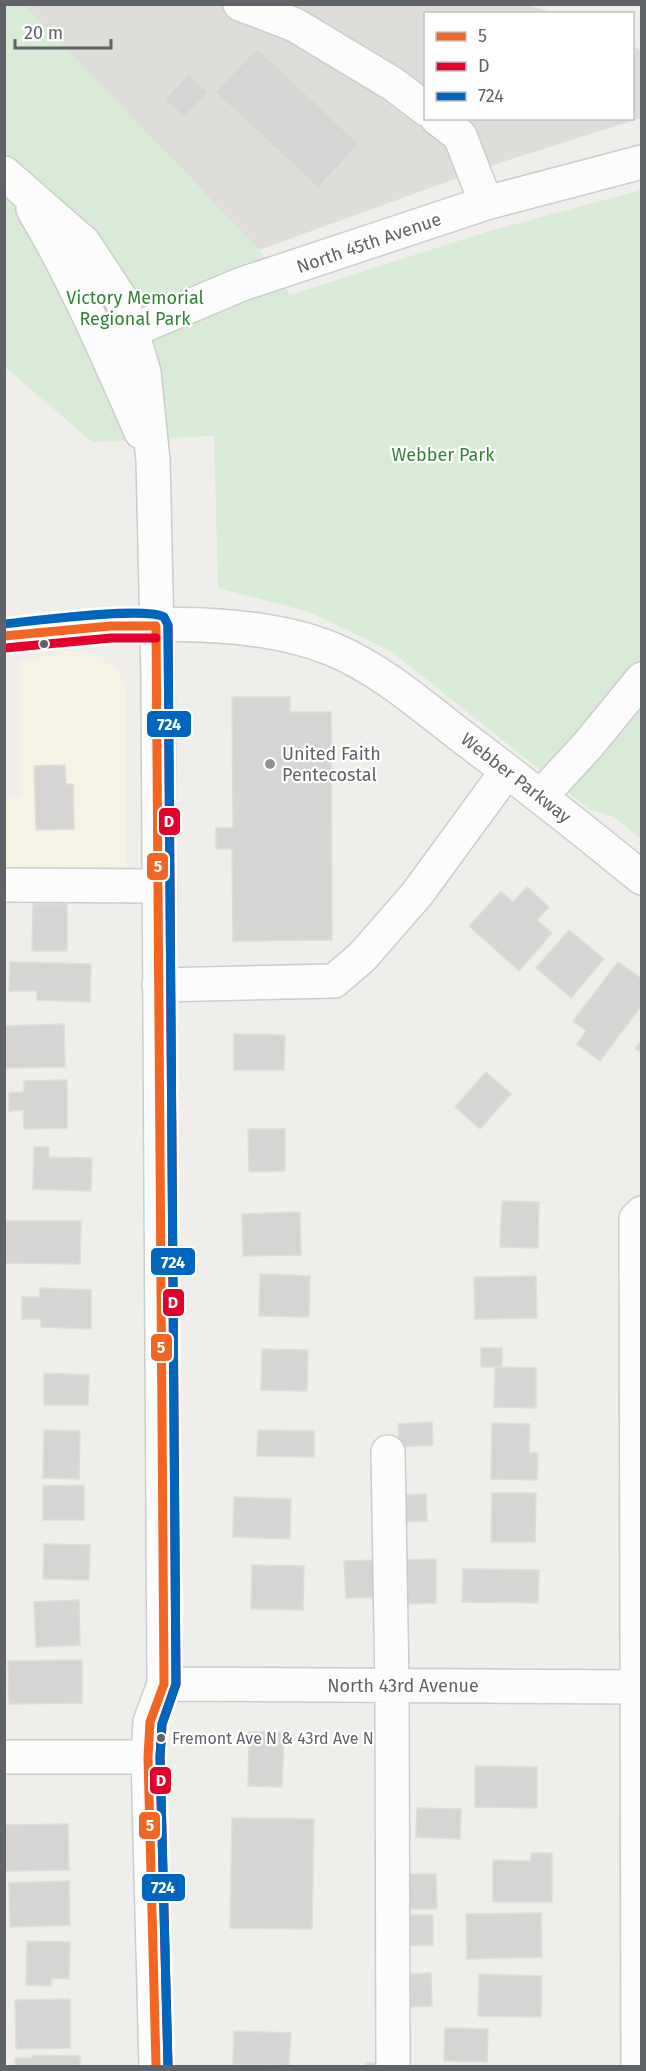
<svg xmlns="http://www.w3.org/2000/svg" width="646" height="2071" viewBox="0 0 646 2071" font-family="'Fira Sans',sans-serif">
  <rect width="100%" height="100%" fill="#efeeea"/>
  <path fill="#f7f3e4" d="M73,651L97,655L118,670L126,689V901H5V797H20L19,661Z"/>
  <path fill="#dfddda" d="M24,5H528L555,13L426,14V118H632L633,46L641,50V118L499,163L259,250Z"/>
  <path fill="#d8ebd6" d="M5,5H24L259,250L290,295L486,232L641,190V839L614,817L589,809L392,652L310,612L218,588L214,436L92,442L5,367Z"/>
  <path fill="#d6d5d3" stroke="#deddd9" stroke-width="1.5" d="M257,48L359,144L318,188L215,92Z
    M189,74L208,92L184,117L164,99Z
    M232,697H290V712H331L332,940L233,941L232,849H216V828H233Z
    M65,765L66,784H73L74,829L36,830L34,766Z
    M527,887L549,907L537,920L552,933L519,971L469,926L501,891L513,902Z
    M33,904H67V951H32Z
    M569,930L604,959L571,998L536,968Z
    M10,962L91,964L90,1002L37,1000V991H9Z
    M618,962L642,979V1005L600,1061L577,1044L586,1031L573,1021Z
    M64,1024L65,1067L4,1068V1026Z
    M234,1034L285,1035L284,1070H234Z
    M642,1040V1053L635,1048Z
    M486,1072L511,1094L480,1129L455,1107Z
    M67,1080V1128L24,1129L23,1110L9,1111V1093L24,1092V1081Z
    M248,1129H285V1171L249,1172Z
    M34,1147H49V1157L92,1158L91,1191L33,1189Z
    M502,1201L539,1202L538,1248L500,1247Z
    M300,1212L301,1255L243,1256L242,1214Z
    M5,1221H81L80,1264L5,1263Z
    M260,1274L310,1276L309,1317L259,1316Z
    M536,1276L537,1318L475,1319L474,1277Z
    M40,1288L91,1290V1329L41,1327V1319H22V1297H39Z
    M481,1348H502V1367H481Z
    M262,1349L308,1350L307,1391L261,1390Z
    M495,1367L536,1368V1408L494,1407Z
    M44,1373L89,1375L88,1405H44Z
    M432,1422L433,1445L399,1447L398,1424Z
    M492,1423L530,1424L529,1453H538L537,1480L491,1479Z
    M44,1430L80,1431L79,1479L43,1478Z
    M258,1430L314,1431V1457L257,1456Z
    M84,1485V1520H43V1486Z
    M492,1493H536L535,1542H491Z
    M426,1494L427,1521L400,1522L398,1495Z
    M234,1497L291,1499L290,1539L233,1537Z
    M44,1544L90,1545L89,1580L43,1579Z
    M436,1559V1603L399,1604L398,1560Z
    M376,1560L377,1597L346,1598L344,1561Z
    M252,1565L304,1566L303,1610L251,1609Z
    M463,1569L539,1570L538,1603L462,1602Z
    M79,1600L80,1645L36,1647L34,1602Z
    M82,1660V1703L9,1704L8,1661Z
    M249,1732H284L282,1787L248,1786Z
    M475,1766L537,1767V1808L475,1807Z
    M417,1808L461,1809L460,1839L416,1837Z
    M232,1818L314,1819L312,1929L230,1928Z
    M68,1824L69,1870L4,1871V1825Z
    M531,1853H552V1902H493V1860L531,1861Z
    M400,1874H436L437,1909H401Z
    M69,1881L70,1925L10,1927L9,1883Z
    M541,1913L542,1957L467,1959L466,1914Z
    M399,1915H433V1945L399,1946Z
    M27,1941L70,1942L69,1979L51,1978V1986L26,1985Z
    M431,1973L432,2006L400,2007L399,1974Z
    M479,1974L542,1976L541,2017L478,2016Z
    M70,1999V2048L16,2049L15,2000Z
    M445,2028L488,2029L487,2062L444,2061Z
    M234,2031L291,2033L289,2066L233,2064Z
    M32,2055L80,2056V2066H15V2058H32Z
    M366,2063H386V2066H366Z"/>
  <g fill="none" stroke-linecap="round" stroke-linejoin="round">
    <g stroke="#cbcccc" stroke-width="36">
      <path id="minor" d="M240,4L295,25L393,84L426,109
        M437,118L460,136L486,203
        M4,173L84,243L122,301L144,372L153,460L158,678L164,1684L150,1722L148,1757L156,2066
        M33,209C75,280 108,356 141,432
        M102,343L242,284L486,203L642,162
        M4,636C104,626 238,611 332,649C380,669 420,704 460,735C521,781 582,829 642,878
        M541,796L588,745L642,679
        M4,885L159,886
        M159,985L334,981L362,957L417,894L507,771
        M388,1452L392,1686L393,2066
        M164,1684L642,1687
        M4,1757H148
        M638,2066L636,1219L642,1213"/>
    </g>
    <use href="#minor" stroke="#fdfcfc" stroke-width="33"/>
    <g stroke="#fff" stroke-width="14">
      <path id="bus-1" d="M156,626L164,1684L150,1722L148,1757L156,2066
        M4,636L110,626H156"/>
    </g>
    <g stroke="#fff" stroke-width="14">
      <path id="bus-2" d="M5,648L111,638H156
        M168,2066L160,1757L162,1724L176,1684L168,626"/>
    </g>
    <g stroke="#fff" stroke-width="14">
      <path id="bus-3" d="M4,624C33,621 144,606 164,617L168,625L176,1684L162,1724L160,1757L168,2066"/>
    </g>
    <use href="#bus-1" stroke="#f26522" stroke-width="9"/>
    <use href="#bus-2" stroke="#e4002b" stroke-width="9"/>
    <use href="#bus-3" stroke="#0065bd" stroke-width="9"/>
  </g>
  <g fill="#5f6368" stroke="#fff" stroke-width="2">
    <circle cx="44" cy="644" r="5"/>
    <circle cx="161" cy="1738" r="5"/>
  </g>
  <circle fill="#919496" stroke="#fff" stroke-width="2" cx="270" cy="764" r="6"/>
  <g text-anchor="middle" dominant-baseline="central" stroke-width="4.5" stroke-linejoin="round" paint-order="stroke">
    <g font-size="16" fill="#5f6368" stroke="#fff" text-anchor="start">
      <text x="172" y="1738">Fremont Ave N &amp; 43rd Ave N</text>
    </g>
    <g font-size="18" fill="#5f6368" stroke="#fff">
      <text transform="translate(369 243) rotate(-19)">North 45th Avenue</text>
      <text transform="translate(516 778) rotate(38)">Webber Parkway</text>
      <text x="403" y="1686">North 43rd Avenue</text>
    </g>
    <g font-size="18" fill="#348238" stroke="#fff">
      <text x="135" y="298">Victory Memorial<tspan x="135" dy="21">Regional Park</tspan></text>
      <text x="443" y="455">Webber Park</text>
    </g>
    <g font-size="18" fill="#5f6368" stroke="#fff" text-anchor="start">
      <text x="282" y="754">United Faith<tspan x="282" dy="21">Pentecostal</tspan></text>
    </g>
  </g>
  <g stroke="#fff" stroke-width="2">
    <rect x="146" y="710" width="46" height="28" rx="6" fill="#0065bd"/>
    <rect x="158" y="807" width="23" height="29" rx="6" fill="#e4002b"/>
    <rect x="146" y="852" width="23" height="29" rx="6" fill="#f26522"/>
    <rect x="150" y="1247" width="46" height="29" rx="6" fill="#0065bd"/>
    <rect x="162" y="1288" width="23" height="29" rx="6" fill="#e4002b"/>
    <rect x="150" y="1333" width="23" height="29" rx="6" fill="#f26522"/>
    <rect x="149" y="1766" width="23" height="29" rx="6" fill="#e4002b"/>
    <rect x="138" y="1811" width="23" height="29" rx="6" fill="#f26522"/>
    <rect x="141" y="1873" width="45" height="29" rx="6" fill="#0065bd"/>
  </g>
  <g font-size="16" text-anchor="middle" font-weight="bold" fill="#fff">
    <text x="169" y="730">724</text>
    <text x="169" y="827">D</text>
    <text x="158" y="872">5</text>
    <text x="173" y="1268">724</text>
    <text x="173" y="1308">D</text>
    <text x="161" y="1353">5</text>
    <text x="161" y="1786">D</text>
    <text x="150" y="1831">5</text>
    <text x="163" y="1893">724</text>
  </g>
  <rect width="646" height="2071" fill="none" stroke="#5f6368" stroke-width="12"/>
  <rect x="424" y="12" width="210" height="108" fill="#ffffff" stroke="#bfc1c3" stroke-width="1.5"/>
  <rect x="436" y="32" width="30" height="9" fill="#f26522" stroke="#bfc1c3" stroke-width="1.5"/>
  <text x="478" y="42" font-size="18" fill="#5f6368">5</text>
  <rect x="436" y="62" width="30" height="9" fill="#e4002b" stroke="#bfc1c3" stroke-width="1.5"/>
  <text x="478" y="72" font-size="18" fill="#5f6368">D</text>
  <rect x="436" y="92" width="30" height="9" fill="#0065bd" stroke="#bfc1c3" stroke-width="1.5"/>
  <text x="478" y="102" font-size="18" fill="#5f6368">724</text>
  <path d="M15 39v9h96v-9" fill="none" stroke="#5f6368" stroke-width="3"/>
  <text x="24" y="39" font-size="18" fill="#5f6368" stroke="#ffffff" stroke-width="4.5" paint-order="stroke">20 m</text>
</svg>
